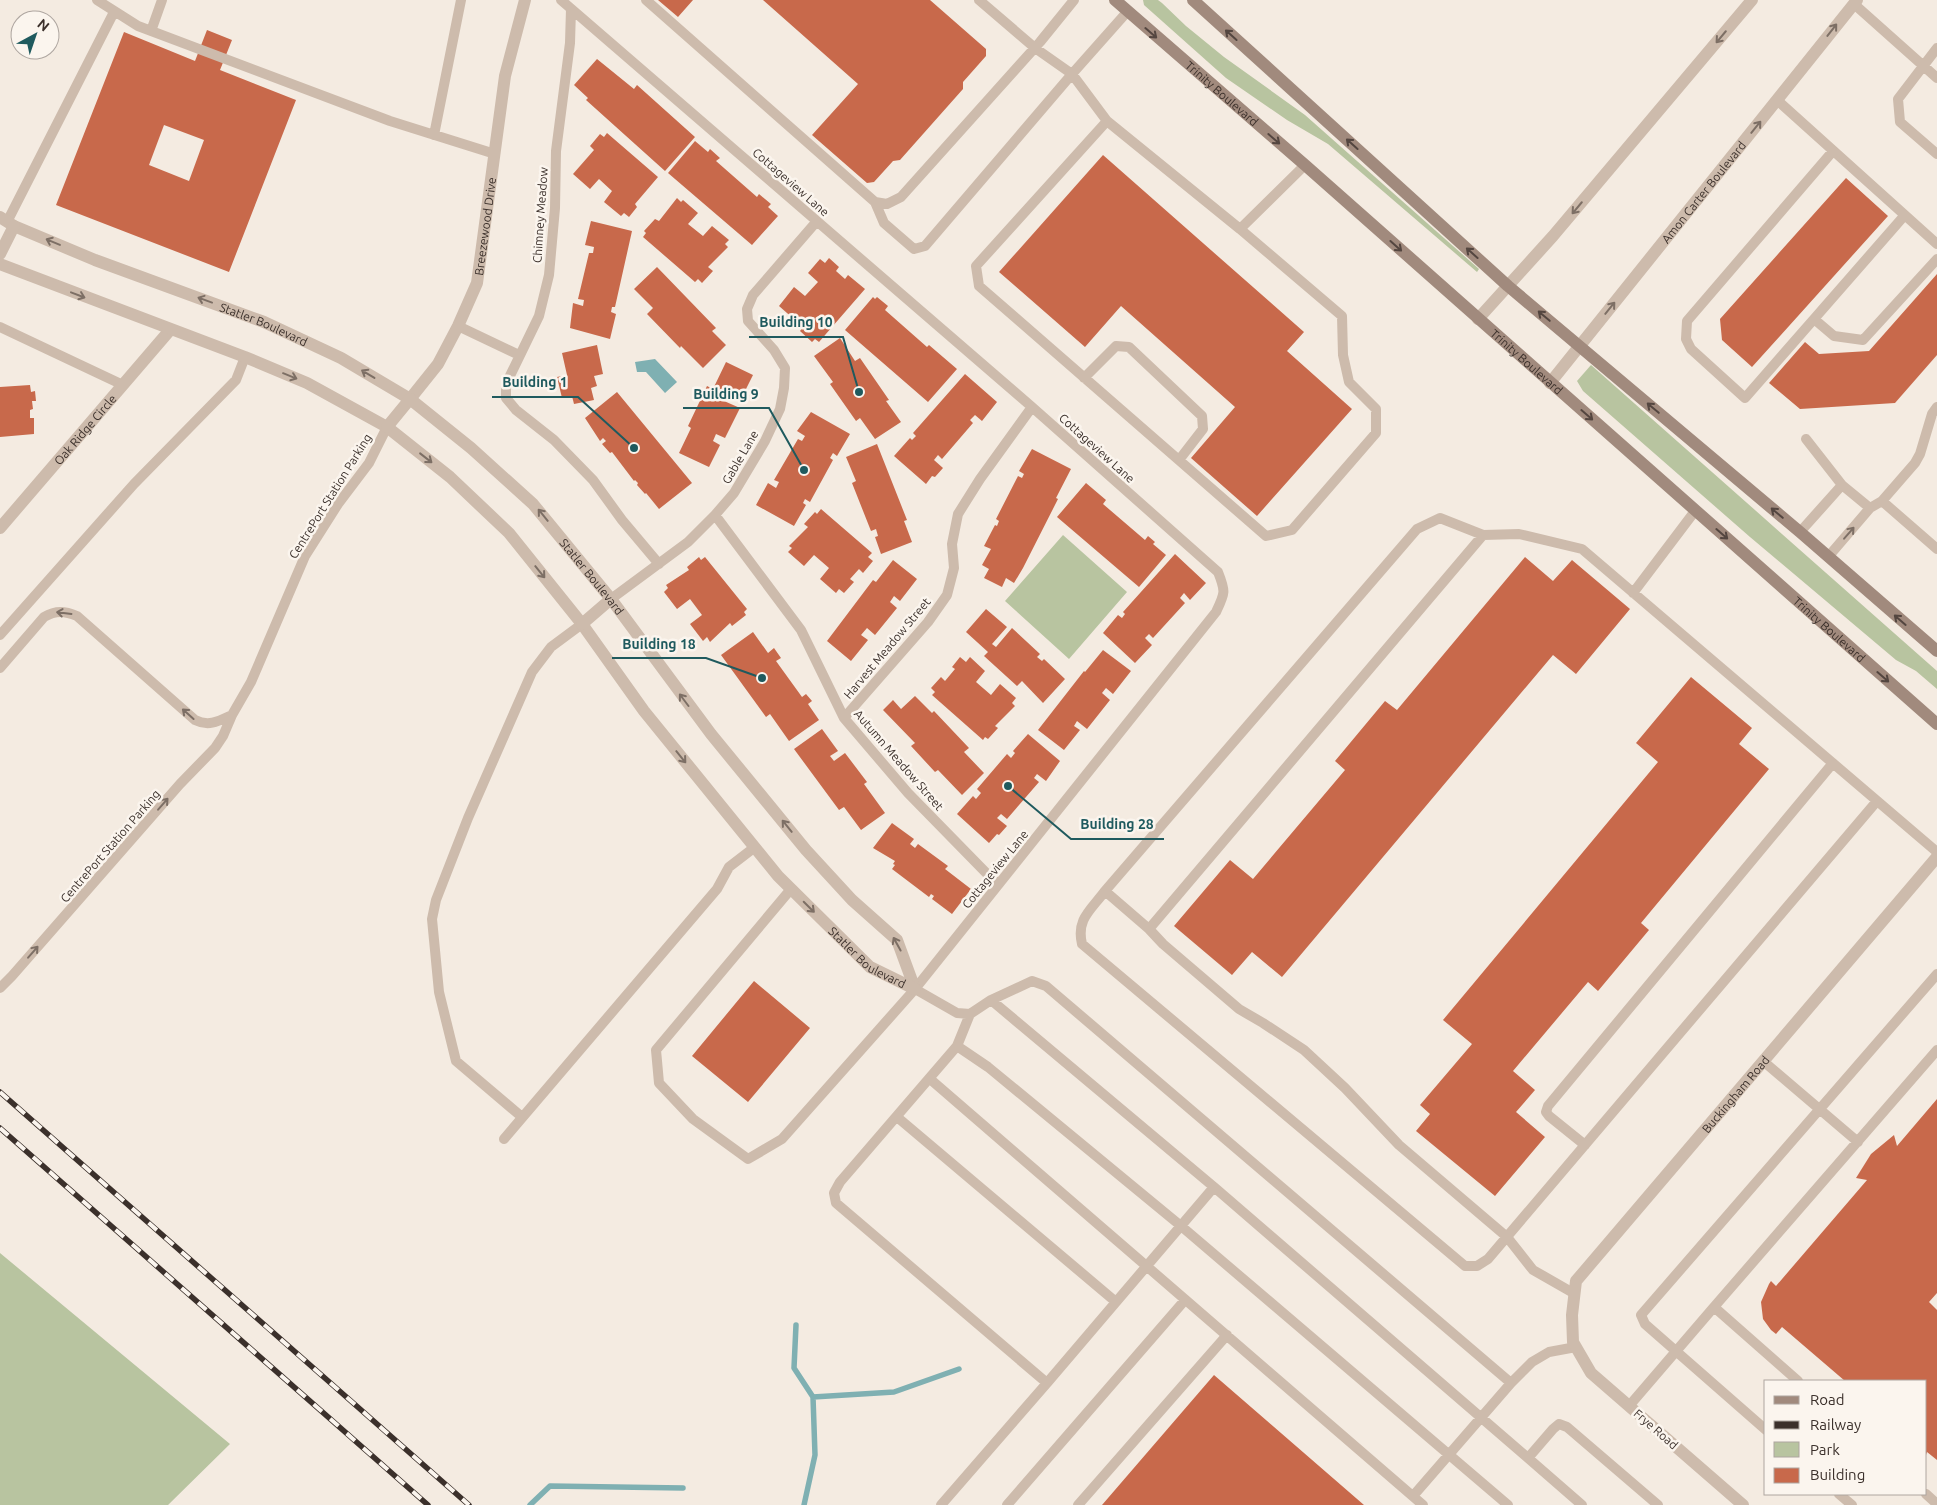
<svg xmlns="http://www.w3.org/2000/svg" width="1937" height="1505" viewBox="0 0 1937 1505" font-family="Ubuntu,sans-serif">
  <rect width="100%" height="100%" fill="#f4ebe1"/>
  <path fill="#b8c4a0" d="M1143,0H1158L1162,3L1186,26L1224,57L1305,115L1479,269L1477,272L1328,144L1287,120L1226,78L1144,5Z
    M1591,365L1937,671V689L1916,671L1896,660L1750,537L1583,391L1577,381Z
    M1063,535L1127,592L1069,659L1005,601Z
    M0,1253L230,1444L168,1505H0Z"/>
  <path fill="#7fb0b2" d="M655,359L677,382L665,393L646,372H637L635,362Z"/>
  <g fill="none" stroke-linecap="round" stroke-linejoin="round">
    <path stroke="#7fb0b2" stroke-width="5.5" d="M796,1325L794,1368L813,1397L815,1455L804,1505
      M813,1397L894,1392L959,1369
      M530,1505L550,1486L683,1488"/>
  </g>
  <path fill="#c8694b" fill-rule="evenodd" d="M658,0H693L678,17Z
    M763,0H930L986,49V56L963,82V89L900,160L893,161L874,182L867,183L812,135L858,84Z
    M207,30L232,40L220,70L296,100L229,272L56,205L124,32L195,61ZM164,125L204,140L189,181L149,165Z
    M597,59L634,89L637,85L695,137L665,171L586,100L588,98L574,85Z
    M607,133L658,177L635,204L637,207L629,217L624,213L621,216L604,202L612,191L599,179L590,189L573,174L594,150L590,146L600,134L604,137Z
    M695,141L708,152L710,149L720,158L716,161L757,197L759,194L771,204L768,207L778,216L752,245L668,173Z
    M1103,155L1304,332L1287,351L1352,409L1257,516L1191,458L1235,407L1121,306L1085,347L999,272Z
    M1846,178L1888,216L1752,367L1722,340L1720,319Z
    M677,198L681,202L683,200L698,213L688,224L703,236L712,226L729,240L725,244L728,247L708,267L713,271L702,283L698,279L695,282L643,237L646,233L644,231L655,219L659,221Z
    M591,221L632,231L615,307H612L611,312L616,314L610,339L570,328L573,303L583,306L584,300L578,299L589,253H593L594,247L585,245Z
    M829,258L839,267L836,271L845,279L848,275L865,289L819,342L815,339L812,342L800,331L803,327L779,306L794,287L805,296L818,282L808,273L820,259L825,263Z
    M657,267L716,328L712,331L726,345L703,368L681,346L680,348L647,314L653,308L634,289Z
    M1937,274V355L1895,403L1800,409L1769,383L1805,342L1819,354L1869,351Z
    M873,297L875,299L877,297L888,306L885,310L927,347L929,345L957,369L928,402L845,330Z
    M840,338L855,361L860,358L889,400L886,401L901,422L875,439L860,418L856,421L830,384L833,382L814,356Z
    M597,345L603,374L594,376L597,386L591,388L594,400L574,404L572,396L562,398L557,377L567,375L562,353Z
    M726,362L753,375L741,399L727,395L724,401L740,408L725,438L716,434L713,441L720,445L709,467L679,453L691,428L688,426L707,386L713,389Z
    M965,374L997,402L982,421L975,415L970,420L973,423L942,459L938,455L934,460L943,468L935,477L932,476L926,484L894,456L910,438L912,440L916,436L913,433Z
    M30,385L31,392L35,391L36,401H32L33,409L30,410V418H34V434L0,437V387Z
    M617,392L692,483L659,509L646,493L645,494L637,485L638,483L635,480L634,481L612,452L610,453L602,444L606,441L603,438L600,441L585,418Z
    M811,412L850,434L837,456L833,453L830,458L833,460L810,502L805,499L803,503L806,505L794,526L756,505L768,483L776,488L779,482L774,480L798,439L802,441L805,436L797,431Z
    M877,444L907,520L904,521L912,542L881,554L875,537L878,536L876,529L871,531L852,483L856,481L846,457Z
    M1032,449L1071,469L1056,498L1058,499L1023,568L1014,583L1006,578L1002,587L984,578L989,569L982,565L991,549L984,546L995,525L997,526L999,521L996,519L1018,476L1022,478L1024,474L1019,471Z
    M1086,483L1106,500L1103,504L1145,540L1148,536L1155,542L1153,544L1166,555L1139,587L1057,517Z
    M821,509L872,553L868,557L873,561L863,573L859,569L850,579L854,582L844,593L839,589L836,593L820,579L829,568L814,555L804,566L788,552L792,548L789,546L808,527L804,524L815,512L817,514Z
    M1175,554L1206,583L1190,600L1184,593L1180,598L1185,603L1153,638L1149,634L1145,638L1152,645L1135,663L1103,633L1118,615L1122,618L1125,614L1123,612Z
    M699,557L701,560L705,557L747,609L744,612L746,615L732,626L730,623L710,642L707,637L703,641L690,624L702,615L690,599L677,609L664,592L668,588L666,585L689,570L687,567Z
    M1525,557L1553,581L1572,560L1630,609L1576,674L1553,655L1282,977L1252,952L1232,975L1174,926L1230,860L1253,879L1345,770L1335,761L1385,701L1397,710Z
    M893,560L917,579L900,601L894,596L890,602L897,608L875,635L867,628L861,635L868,640L851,661L827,641L873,580L876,582Z
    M986,609L1007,627L992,644L996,647L1012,628L1040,654L1037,657L1042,661L1044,659L1065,679L1043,703L1022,681L1017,686L984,656L988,652L966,632Z
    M753,632L768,653L774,648L781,658L776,661L802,697L806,694L812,701L808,704L819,720L789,741L770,714L766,717L721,655Z
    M1103,650L1131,671L1113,694L1106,688L1102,693L1110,700L1087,729L1077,721L1074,726L1080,730L1064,750L1038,730L1084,671L1085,672Z
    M960,657L966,662L970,657L985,671L976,682L991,695L1000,684L1016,698L1012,703L1015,706L995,726L998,728L988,739L985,737L983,740L932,695L935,692L931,688L941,677L945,681L955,669L952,667Z
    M1691,677L1752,728L1739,744L1769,769L1641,923L1649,930L1598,991L1588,982L1513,1071L1535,1090L1516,1112L1545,1137L1495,1196L1416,1131L1430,1114L1420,1105L1472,1044L1443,1020L1658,762L1636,743Z
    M915,696L932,713L934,711L969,748L964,752L984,773L962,795L938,770L935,772L911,746L915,743L883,710L893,700L901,709Z
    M822,729L838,751L830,756L834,761L845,753L867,782L864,784L885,813L861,830L844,807L839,810L794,749Z
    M1028,734L1060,761L1046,781L1037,774L1034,778L1039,782L1007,819L1001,814L997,818L1007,826L999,835L997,834L989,843L957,814L973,796L976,799L981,793L977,789L1007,754L1011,758L1015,753L1013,751Z
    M892,823L914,839L910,844L915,848L918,844L948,866L945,869L971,889L952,914L932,899L934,896L931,894L929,897L892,869L895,865L893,864L895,861L873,848Z
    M754,981L810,1028L748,1102L692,1056Z
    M1937,1099V1293L1929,1302L1937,1310V1460L1927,1452L1926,1455V1381H1845L1782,1327L1776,1334L1771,1330L1763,1319L1761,1302L1769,1284L1771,1281L1776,1286L1867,1180L1856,1178L1871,1154L1894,1135L1897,1146Z
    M1214,1375L1364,1505H1102Z"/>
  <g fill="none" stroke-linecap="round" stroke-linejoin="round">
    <path stroke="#cdbbac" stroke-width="10" d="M97,0L138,26L390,121L495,154
      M561,0L1032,407L1218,572C1226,592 1225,593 1216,612L915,989L782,1139L748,1159L693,1119L659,1083L656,1050L791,889
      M646,0L875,202L887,204L901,197L1040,42L1074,0
      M1854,4L1937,78
      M571,9L570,43L556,151L555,208L549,275L539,316L506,384V398L516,410L554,440L593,480L622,520L659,564
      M1127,12L1072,74L1107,121L976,266L979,286L1266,536L1292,530L1376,433V409L1349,382L1343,355L1342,316L1240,229L1305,165
      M151,31L162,0
      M1937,48L1898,99L1900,122L1937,154
      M1777,100L1937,244
      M1107,121L1240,229
      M434,135L461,0
      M1833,151L1687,321L1686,339L1691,349L1745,398L1814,319L1834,336L1863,340L1937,259
      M875,202L884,223L914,249L925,246L1072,74L1035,48L979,0
      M7,222L114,12
      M1814,319L1904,216
      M458,326L519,355
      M0,327L123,385
      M1084,378L1116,346L1129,347L1202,416L1203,429L1179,460
      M1806,439L1842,485L1870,508
      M1882,501L1937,549
      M715,515L801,630L844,718L908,793L998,885
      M1800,532L1842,485
      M1828,557L1870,508L1882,501L1915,463L1920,454L1932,414L1937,407
      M1633,593L1695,511
      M611,599L688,542L715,515L734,493L765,441L780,409L784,388L785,368L774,350L748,321L747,309L753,295L817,221
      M0,635L134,484L236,380L245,357
      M0,668L44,617C56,610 65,611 77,616L195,720C209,727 219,721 232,715
      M844,718L928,622L947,595L954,568L952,544L958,514L980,479L1032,407
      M1877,801L1488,1259L1477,1266H1465L1082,944C1076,919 1091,910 1105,891L1417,529L1440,518L1483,535L1519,534L1582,549L1937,852
      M1105,891L1149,929L1483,535
      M1149,929L1163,944L1239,1009L1263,1023L1304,1050L1345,1088L1399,1145L1507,1237L1533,1270L1575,1294
      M0,988L12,976L180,784L215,748L223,736L232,715L251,682L305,556L338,504L369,463L387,427
      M915,989L957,1013L970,1014
      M991,1000L1214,1187
      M957,1046L988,1067L1181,1226L1508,1505
      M1763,1061L1858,1142
      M930,1079L1423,1505
      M522,1117L456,1061L439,992L432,919L436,900L468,818L532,672L551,647L582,624
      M897,1117L1116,1302
      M504,1139L717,889L729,867L755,847
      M1585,1145L1549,1116L1546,1112L1548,1106L1833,763
      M1798,1381L1714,1307L1937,1050
      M1047,1383L1214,1187L1528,1458L1553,1429L1559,1424L1567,1427L1658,1505
      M1629,1406L1714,1307
      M1766,1430L1645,1324L1641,1315L1937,974
      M1528,1458L1582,1505
      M1839,1494L1852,1505
      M1926,1494L1937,1504
      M1413,1496L1511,1383L1532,1362L1549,1352L1576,1347
      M941,1505L1047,1383L836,1203L834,1193L840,1182L957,1046L970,1014L991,1000L1032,981L1046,986L1511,1383
      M1007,1505L1185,1300
      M1078,1505L1227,1335"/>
    <g stroke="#cdbbac" stroke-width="12">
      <path id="s1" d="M410,399L438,364L458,326L477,283L505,76L525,0"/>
      <path id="s2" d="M0,528L170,330"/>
      <path id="s3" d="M1743,1505L1591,1373L1573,1342L1572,1315L1576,1281L1937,857"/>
    </g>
    <g stroke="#cdbbac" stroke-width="12">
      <path id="s4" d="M0,217L14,226L95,260L264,322L341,358L410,399L471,448L533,504L611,599L711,734L806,850L852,900L897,940L915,989"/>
      <path d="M0,254L14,226"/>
      <path id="s5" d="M0,264L245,357L307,383L387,427L450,477L509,533L582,624L644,711L778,876L870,967L915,989"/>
      <path d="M1478,319L1553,236L1752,0"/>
      <path id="s6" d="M1550,383L1857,0"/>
      <path d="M387,427L410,399"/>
      <path d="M582,624L611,599"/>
    </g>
    <g stroke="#a18a7d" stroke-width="12">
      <path id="s7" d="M1115,0L1305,165L1937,724"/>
      <path d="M1193,0L1508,286L1800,532L1937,651"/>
    </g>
    <g stroke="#3b302b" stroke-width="5.5">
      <path id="rail" d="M0,1092L469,1505
        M0,1128L428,1505"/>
    </g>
    <use href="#rail" stroke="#fbf5ee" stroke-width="4" stroke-dasharray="11" stroke-linecap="butt"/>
  </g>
  <defs><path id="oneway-shaft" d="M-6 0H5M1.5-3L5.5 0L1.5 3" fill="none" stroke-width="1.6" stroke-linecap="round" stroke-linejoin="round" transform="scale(1.25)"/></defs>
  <g stroke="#7d6f65">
    <use href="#oneway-shaft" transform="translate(1832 30) rotate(-52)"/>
    <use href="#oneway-shaft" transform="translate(1721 37) rotate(130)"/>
    <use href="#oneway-shaft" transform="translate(1756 127) rotate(-51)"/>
    <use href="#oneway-shaft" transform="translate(1577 208) rotate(130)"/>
    <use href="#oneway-shaft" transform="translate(53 242) rotate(-157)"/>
    <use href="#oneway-shaft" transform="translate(78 295) rotate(21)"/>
    <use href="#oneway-shaft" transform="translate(205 300) rotate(-160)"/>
    <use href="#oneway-shaft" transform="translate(1610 308) rotate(-51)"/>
    <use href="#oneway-shaft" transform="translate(368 374) rotate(-149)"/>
    <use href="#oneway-shaft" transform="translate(290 376) rotate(22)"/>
    <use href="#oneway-shaft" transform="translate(426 458) rotate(38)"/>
    <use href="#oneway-shaft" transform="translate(543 515) rotate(-129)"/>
    <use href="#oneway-shaft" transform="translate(1849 533) rotate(-49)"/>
    <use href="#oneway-shaft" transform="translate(540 572) rotate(51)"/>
    <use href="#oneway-shaft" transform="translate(64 613) rotate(-173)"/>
    <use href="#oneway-shaft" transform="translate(684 700) rotate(-127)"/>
    <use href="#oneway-shaft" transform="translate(188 714) rotate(-138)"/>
    <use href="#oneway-shaft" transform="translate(681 757) rotate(51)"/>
    <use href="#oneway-shaft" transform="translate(163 804) rotate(-49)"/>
    <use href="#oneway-shaft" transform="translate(787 826) rotate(-129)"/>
    <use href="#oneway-shaft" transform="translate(809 907) rotate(45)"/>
    <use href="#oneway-shaft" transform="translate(897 944) rotate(-119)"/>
    <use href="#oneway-shaft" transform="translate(33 952) rotate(-49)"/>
  </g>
  <g stroke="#544640">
    <use href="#oneway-shaft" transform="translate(1151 33) rotate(41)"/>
    <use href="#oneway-shaft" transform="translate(1231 35) rotate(-138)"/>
    <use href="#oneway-shaft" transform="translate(1274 139) rotate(41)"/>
    <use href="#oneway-shaft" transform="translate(1352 144) rotate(-138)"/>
    <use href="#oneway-shaft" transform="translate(1396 246) rotate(42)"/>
    <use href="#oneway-shaft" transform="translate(1472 253) rotate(-138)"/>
    <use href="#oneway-shaft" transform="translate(1544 316) rotate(-140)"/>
    <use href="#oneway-shaft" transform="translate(1653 408) rotate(-140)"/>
    <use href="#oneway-shaft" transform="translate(1587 415) rotate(41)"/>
    <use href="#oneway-shaft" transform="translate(1777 513) rotate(-140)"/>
    <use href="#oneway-shaft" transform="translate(1722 534) rotate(41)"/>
    <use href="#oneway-shaft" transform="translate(1900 620) rotate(-139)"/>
    <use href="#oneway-shaft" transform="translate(1883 677) rotate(41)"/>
  </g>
  <g text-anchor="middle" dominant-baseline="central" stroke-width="5" stroke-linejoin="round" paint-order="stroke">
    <g font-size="12" fill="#3b302b" stroke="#fbf5ee">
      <text stroke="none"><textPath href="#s7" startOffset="142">Trinity Boulevard</textPath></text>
      <text transform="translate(791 182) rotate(41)">Cottageview Lane</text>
      <text stroke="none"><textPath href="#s6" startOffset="245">Amon Carter Boulevard</textPath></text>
      <text transform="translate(540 215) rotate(-86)">Chimney Meadow</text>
      <text stroke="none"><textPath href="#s1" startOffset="192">Breezewood Drive</textPath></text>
      <text stroke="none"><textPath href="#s4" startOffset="285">Statler Boulevard</textPath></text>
      <text stroke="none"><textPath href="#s7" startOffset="548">Trinity Boulevard</textPath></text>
      <text stroke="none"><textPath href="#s2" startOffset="130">Oak Ridge Circle</textPath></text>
      <text transform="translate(1097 448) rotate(42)">Cottageview Lane</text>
      <text transform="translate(740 457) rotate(-60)">Gable Lane</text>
      <text transform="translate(330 496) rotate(-58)">CentrePort Station Parking</text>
      <text stroke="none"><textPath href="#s4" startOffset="705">Statler Boulevard</textPath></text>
      <text stroke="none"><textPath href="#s7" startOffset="952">Trinity Boulevard</textPath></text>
      <text transform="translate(887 648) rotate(-50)">Harvest Meadow Street</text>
      <text transform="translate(899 760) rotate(49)">Autumn Meadow Street</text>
      <text transform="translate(110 846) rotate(-49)">CentrePort Station Parking</text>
      <text transform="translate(995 869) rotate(-51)">Cottageview Lane</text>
      <text stroke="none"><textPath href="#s5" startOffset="1140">Statler Boulevard</textPath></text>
      <text stroke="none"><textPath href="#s3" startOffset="544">Buckingham Road</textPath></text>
      <text transform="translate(1656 1429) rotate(41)">Frye Road</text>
    </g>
  </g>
  <path fill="none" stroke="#1f5a5e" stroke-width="2" d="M859 392L843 337H749M634 448L578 397H492M804 470L769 408H683M762 678L706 658H612M1008 786L1071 839H1164"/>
  <g fill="#1f5a5e" stroke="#fbf5ee" stroke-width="2">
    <circle cx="859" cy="392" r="5"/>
    <circle cx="634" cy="448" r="5"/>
    <circle cx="804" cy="470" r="5"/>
    <circle cx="762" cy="678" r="5"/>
    <circle cx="1008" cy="786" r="5"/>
  </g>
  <g font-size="14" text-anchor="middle" font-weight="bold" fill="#1f5a5e" stroke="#fbf5ee" stroke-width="5" stroke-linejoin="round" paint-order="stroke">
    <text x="796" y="327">Building 10</text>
    <text x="535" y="387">Building 1</text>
    <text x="726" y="399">Building 9</text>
    <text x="659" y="649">Building 18</text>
    <text x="1117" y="829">Building 28</text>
  </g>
  <rect x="1764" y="1380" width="162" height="115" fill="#fbf5ee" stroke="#aea6a0"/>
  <rect x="1774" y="1396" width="25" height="8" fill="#a18a7d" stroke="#aea6a0"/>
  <text x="1810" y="1405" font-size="15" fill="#3b302b">Road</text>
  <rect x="1774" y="1421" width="25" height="8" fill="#3b302b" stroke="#aea6a0"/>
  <text x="1810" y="1430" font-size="15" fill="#3b302b">Railway</text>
  <rect x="1774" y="1442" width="25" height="15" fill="#b8c4a0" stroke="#aea6a0"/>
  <text x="1810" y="1455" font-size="15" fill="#3b302b">Park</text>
  <rect x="1774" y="1468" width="25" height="15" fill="#c8694b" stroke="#aea6a0"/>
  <text x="1810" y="1480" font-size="15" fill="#3b302b">Building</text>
  <g transform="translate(35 35) rotate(40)"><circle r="24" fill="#fbf5ee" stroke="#aea6a0"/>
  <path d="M0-4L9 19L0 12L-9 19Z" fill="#1f5a5e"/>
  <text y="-8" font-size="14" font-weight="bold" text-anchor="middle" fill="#3b302b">N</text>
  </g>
</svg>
